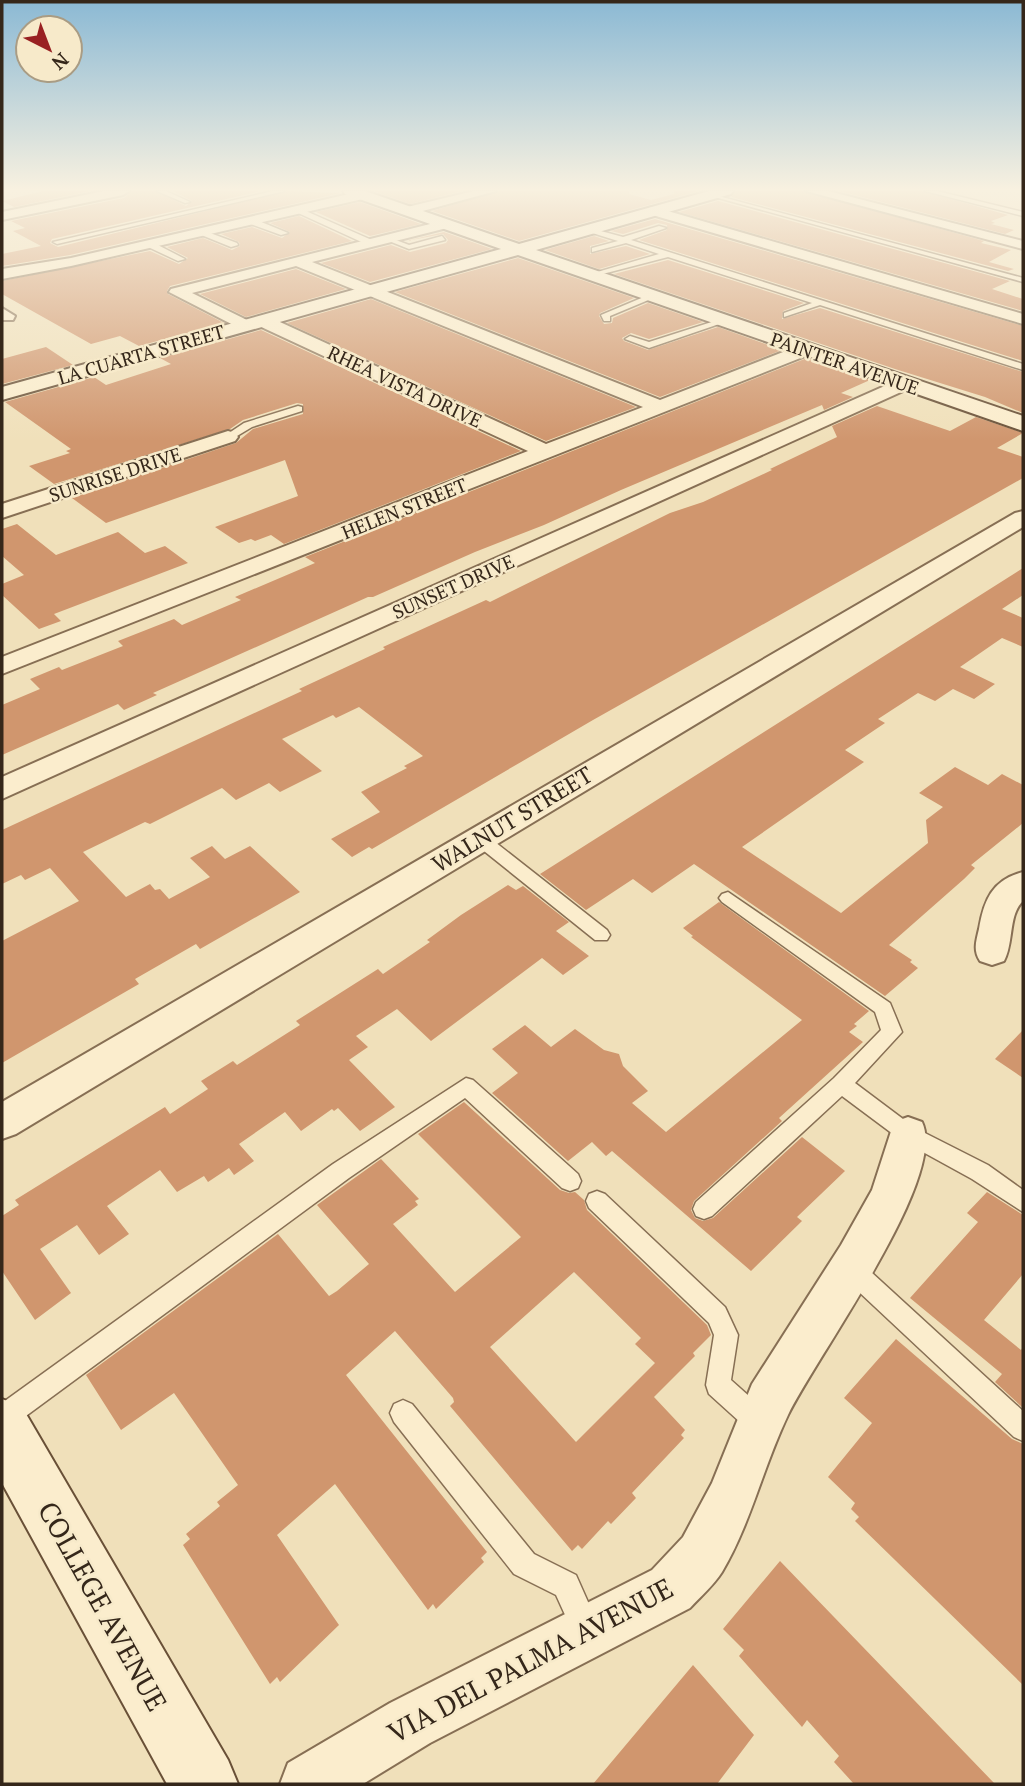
<svg xmlns="http://www.w3.org/2000/svg" width="1025" height="1786" viewBox="0 0 1025 1786" font-family="'PT Serif',serif">
  <rect width="100%" height="100%" fill="#f0e0ba"/>
  <path fill="#d0966e" fill-rule="evenodd" d="M43,191H90L14,207L2,201Z
    M132,191H155L186,206L192,201L173,191H261L52,239L50,243L58,247L288,191L341,193L70,255L2,266V254L41,246L13,231L25,228L11,221L124,198Z
    M373,191H462L410,204Z
    M499,191H629V194L651,200L674,194V191H699L519,241L432,211Z
    M735,191H803L984,241L981,243L1011,250L989,262L1014,269L1008,271L731,197Z
    M839,191H922L1008,215L991,221L995,223L991,224L1014,230L1005,234Z
    M718,201L1010,281L992,289L1023,299V311L679,212Z
    M360,202L421,224L370,236L316,212Z
    M299,216L352,241L170,286L167,291L168,294L224,323L139,346L120,336L91,344L2,294V281L150,251L179,264L188,258L167,247L203,238L232,250L240,246L239,242L221,234L252,227L282,238L290,232L270,223Z
    M655,219L1023,326V361L639,240L667,230V225L658,223L623,234L611,231Z
    M444,232L492,249L370,282L321,263L391,245L410,252L446,243L448,240L443,234L406,241Z
    M594,236L609,241L590,246V254L626,246L650,254L599,269L545,250Z
    M518,258L634,298L600,313L599,316L604,324L612,323L613,318L648,303L703,322L649,339L631,333L622,338L624,341L648,350L718,327L782,350L660,397L395,292Z
    M668,260L804,303L783,311L782,319L820,308L1023,372V413L985,397L895,369L614,274Z
    M296,269L346,289L246,317L200,294Z
    M371,299L636,407L546,441L287,323Z
    M261,330L521,451L284,544L271,535L255,541L251,539L239,543L215,527L298,496L285,460L106,523L72,498L236,443L253,429L303,414V404L297,403L243,420L230,429L54,484L29,466L70,453L66,451L71,449L5,402L94,377L106,385L171,364L160,358Z
    M46,347L73,365L2,384V359Z
    M807,358L870,380L841,393L853,397L824,410L822,405L621,490L544,525L475,552L373,597H368L153,693L157,695L124,710L118,704L2,755V705L40,689L30,679L59,667L62,670L123,646L118,641L174,619L182,625L241,600L235,597L315,563L305,557Z
    M877,406L950,431L976,417L1023,433L997,448L1023,457V478L593,720L372,849L369,847L352,857L331,839L380,812L361,792L407,768L404,766L423,756L359,707L336,718L333,715L282,739L322,771L280,792L269,783L236,800L222,788L150,824L145,822L83,852L126,897L150,884L155,890L160,889L169,899L210,877L190,858L212,846L225,859L250,846L300,892L200,949L196,944L135,979L139,984L2,1063V941L79,901L50,868L25,880L21,875L2,884V830L302,691L299,689L385,649L383,647L486,600L490,602L670,513L703,502L772,470L770,469L837,437L832,426Z
    M17,524L56,555L118,532L145,553L165,546L188,563L54,614L61,621L39,629L2,595V584L24,575L2,556V529Z
    M1023,568V595L1002,609L1023,618V647L1002,638L960,667L995,684L974,699L953,689L935,701L918,693L878,719L885,723L845,750L864,762L742,847L841,913L928,843L926,820L943,807L919,793L955,767L988,785L1002,774L1023,785V823L971,865L975,868L964,879L889,945L912,960L910,962L918,968L885,996L694,864L652,893L633,879L586,910L540,874Z
    M508,885L516,890L523,886L569,922L556,931L589,956L563,975L542,958L431,1041L397,1009L356,1036L368,1047L349,1060L395,1107L360,1131L338,1108L334,1111L332,1109L301,1131L285,1112L239,1144L254,1161L234,1175L229,1168L208,1182L204,1176L177,1192L160,1170L107,1206L129,1234L99,1255L77,1225L40,1249L71,1293L35,1320L2,1271V1216L19,1205L15,1200L165,1107L170,1114L208,1089L201,1081L233,1061L237,1065L300,1025L296,1021L378,969L383,974L430,942L427,940L461,915Z
    M719,902L869,1011L854,1024L857,1026L849,1032L863,1042L779,1118L782,1121L694,1201L691,1210L695,1218L703,1221L713,1218L802,1137L845,1171L797,1217L802,1221L751,1271L612,1151L606,1156L592,1142L568,1161L492,1093L518,1073L492,1049L525,1025L551,1047L575,1029L604,1050L619,1054L623,1066L648,1091L632,1103L666,1132L802,1020L691,937L693,936L683,928Z
    M1023,1030V1078L995,1059Z
    M464,1102L560,1190L569,1193L575,1192L584,1200L587,1210L707,1325L711,1335L693,1353L695,1356L654,1397L685,1430L681,1435L684,1438L632,1493L636,1498L611,1524L608,1521L582,1549L578,1545L572,1551L450,1406L454,1402L453,1398L395,1331L346,1375L487,1552L481,1558L484,1562L436,1609L433,1604L428,1610L335,1484L277,1535L339,1625L280,1682L277,1677L270,1684L183,1545L190,1539L186,1534L220,1506L217,1502L238,1485L174,1393L121,1430L86,1375L278,1234L329,1296L337,1291L369,1264L317,1205L381,1159L419,1199L415,1201L418,1205L393,1224L455,1292L521,1237L418,1134ZM574,1272L641,1338L635,1344L655,1363L576,1442L490,1347Z
    M987,1192L1023,1215V1274L984,1320L1021,1350L1023,1347V1408L995,1382L1002,1374L910,1298L978,1222L967,1213Z
    M896,1339L1012,1439L1023,1444V1685L855,1521L859,1517L851,1509L855,1503L828,1477L872,1423L844,1398Z
    M780,1561L995,1784H854L834,1762L839,1756L807,1720L802,1727L739,1656L744,1650L723,1629Z
    M693,1665L754,1735L717,1784H593Z"/>
  <g fill="none" stroke-linecap="round" stroke-linejoin="round">
    <g stroke="#876f54" stroke-width="3">
      <path id="lane" d="M157,191H166L190,202L185,203Z
        M273,191H285L57,244L53,242Z
        M925,191H937L1023,212V216Z
        M711,194L1023,278V282L711,196Z
        M299,208L374,241L375,243L368,245L296,212Z
        M248,219H254L288,233L281,235L248,223Z
        M659,226L666,228L631,240L1023,364V370L820,305L784,317V313L812,303L668,257L591,277L587,275L659,254L626,243L592,252V248L618,241L586,231V227L623,237Z
        M202,230L237,243L238,245L231,247L199,234Z
        M442,236L445,240L409,249L384,239L388,237L409,245Z
        M146,242H152L185,259L178,261L146,246Z
        M651,294L658,296L610,316V321H604L601,315Z
        M721,319L728,321L649,348L625,339L630,336L649,342Z
        M298,406L302,407V411L252,427L232,439L223,437L244,423Z
        M480,833L486,835L607,930L610,935L607,940H595L474,843L472,839L474,835Z
        M728,892L890,1003L902,1032L855,1083L915,1128L988,1165L1023,1190V1212L972,1179L901,1140L842,1096L712,1216L704,1219L696,1216L693,1209L696,1202L834,1078L881,1030L875,1012L722,902L719,898L722,894Z
        M466,1078L473,1080L578,1174L581,1181L578,1188L570,1191L562,1188L465,1098L349,1178L11,1427L2,1431V1403L333,1164Z
        M597,1191L605,1194L725,1307L738,1335L731,1380L769,1414L773,1423L769,1432L760,1436L751,1432L709,1394L706,1385L714,1335L709,1323L589,1208L586,1201L589,1194Z
        M851,1258L859,1261L1023,1411V1441L1014,1437L843,1277L839,1269L843,1261Z
        M403,1400L412,1404L534,1554L576,1575L600,1629L596,1639L586,1643L576,1639L556,1595L514,1574L394,1422L390,1413L394,1404Z"/>
    </g>
    <g stroke="#876f54" stroke-width="4">
      <path id="street" d="M104,191H129L123,195L2,220V212Z
        M362,191L369,195L367,198L71,266L2,279V269L71,258Z
        M474,191H496L408,215L401,211L403,208Z
        M806,191H828L1023,241V249Z
        M654,207L1023,314V324L649,214V208Z
        M446,220L451,221V227L312,262L660,400L801,345H813L816,349L813,353L2,674V657L528,451L257,325L255,321L257,317H269L546,444L643,407L296,266L192,293L251,322L253,326L245,331L169,292L171,289Z
        M2,308L15,316L13,320H2Z
        M905,377L914,383L912,387L2,799V777Z
        M228,431L235,433L238,437L235,441L2,518V504Z
        M1023,511V527L16,1134L2,1139V1102L1015,513Z
        M1023,872V901C1008,915 1014,943 1004,961L992,965L980,961C973,950 976,942 979,929C984,900 992,880 1023,872Z
        M908,1117L922,1122C949,1178 815,1358 788,1415C763,1467 751,1523 722,1572C714,1585 700,1597 690,1608L430,1743L363,1784H280L288,1763L390,1703L652,1570L683,1537L712,1483L752,1384L841,1245L872,1190L894,1122Z"/>
    </g>
    <g stroke="#695037" stroke-width="4">
      <path id="secondary" d="M343,191H365L519,244L709,191H733L731,194L536,250L1023,416V431L518,255L2,400V387L501,249L345,194Z
        M2,1399L22,1407L228,1760L238,1784H167L2,1483Z"/>
    </g>
    <use href="#lane" fill="#fbedcd" fill-rule="evenodd"/>
    <use href="#street" fill="#fbedcd" fill-rule="evenodd"/>
    <use href="#secondary" fill="#fbedcd" fill-rule="evenodd"/>
  </g>
  <linearGradient id="sky" x2="0" y2="1"><stop stop-color="#8bb9d4"/><stop offset="0.43" stop-color="#f8f1e0"/><stop offset="1" stop-color="#f8f1e0" stop-opacity="0"/></linearGradient>
  <rect width="1025" height="441" fill="url(#sky)"/>
  <g text-anchor="middle" dominant-baseline="central" stroke-width="5" stroke-linejoin="round" paint-order="stroke">
    <g font-size="19" fill="#35271a" stroke="#f7eaca">
      <text transform="translate(141 354) rotate(-16)">LA CUARTA STREET</text>
      <text transform="translate(845 363) rotate(19)">PAINTER AVENUE</text>
      <text transform="translate(405 386) rotate(25)">RHEA VISTA DRIVE</text>
      <text transform="translate(115 474) rotate(-18)">SUNRISE DRIVE</text>
      <text transform="translate(404 508) rotate(-22)">HELEN STREET</text>
      <text transform="translate(453 586) rotate(-24)">SUNSET DRIVE</text>
    </g>
    <g font-size="23" fill="#35271a" stroke="#f7eaca">
      <text transform="translate(512 819) rotate(-31)">WALNUT STREET</text>
    </g>
    <g font-size="28" fill="#35271a" stroke="#f7eaca">
      <text transform="translate(103 1606) rotate(61)">COLLEGE AVENUE</text>
      <text transform="translate(530 1660) rotate(-28)">VIA DEL PALMA AVENUE</text>
    </g>
  </g>
  <rect width="1025" height="1786" fill="none" stroke="#35271a" stroke-width="7"/>
  <g transform="translate(49 49) rotate(138)"><circle r="33" fill="#f7eaca" stroke="#a99c84" stroke-width="2"/>
  <path d="M0-5L12 26L0 18L-12 26Z" fill="#992122"/>
  <text y="-10" font-size="19" font-weight="bold" text-anchor="middle" fill="#35271a">N</text>
  </g>
</svg>
